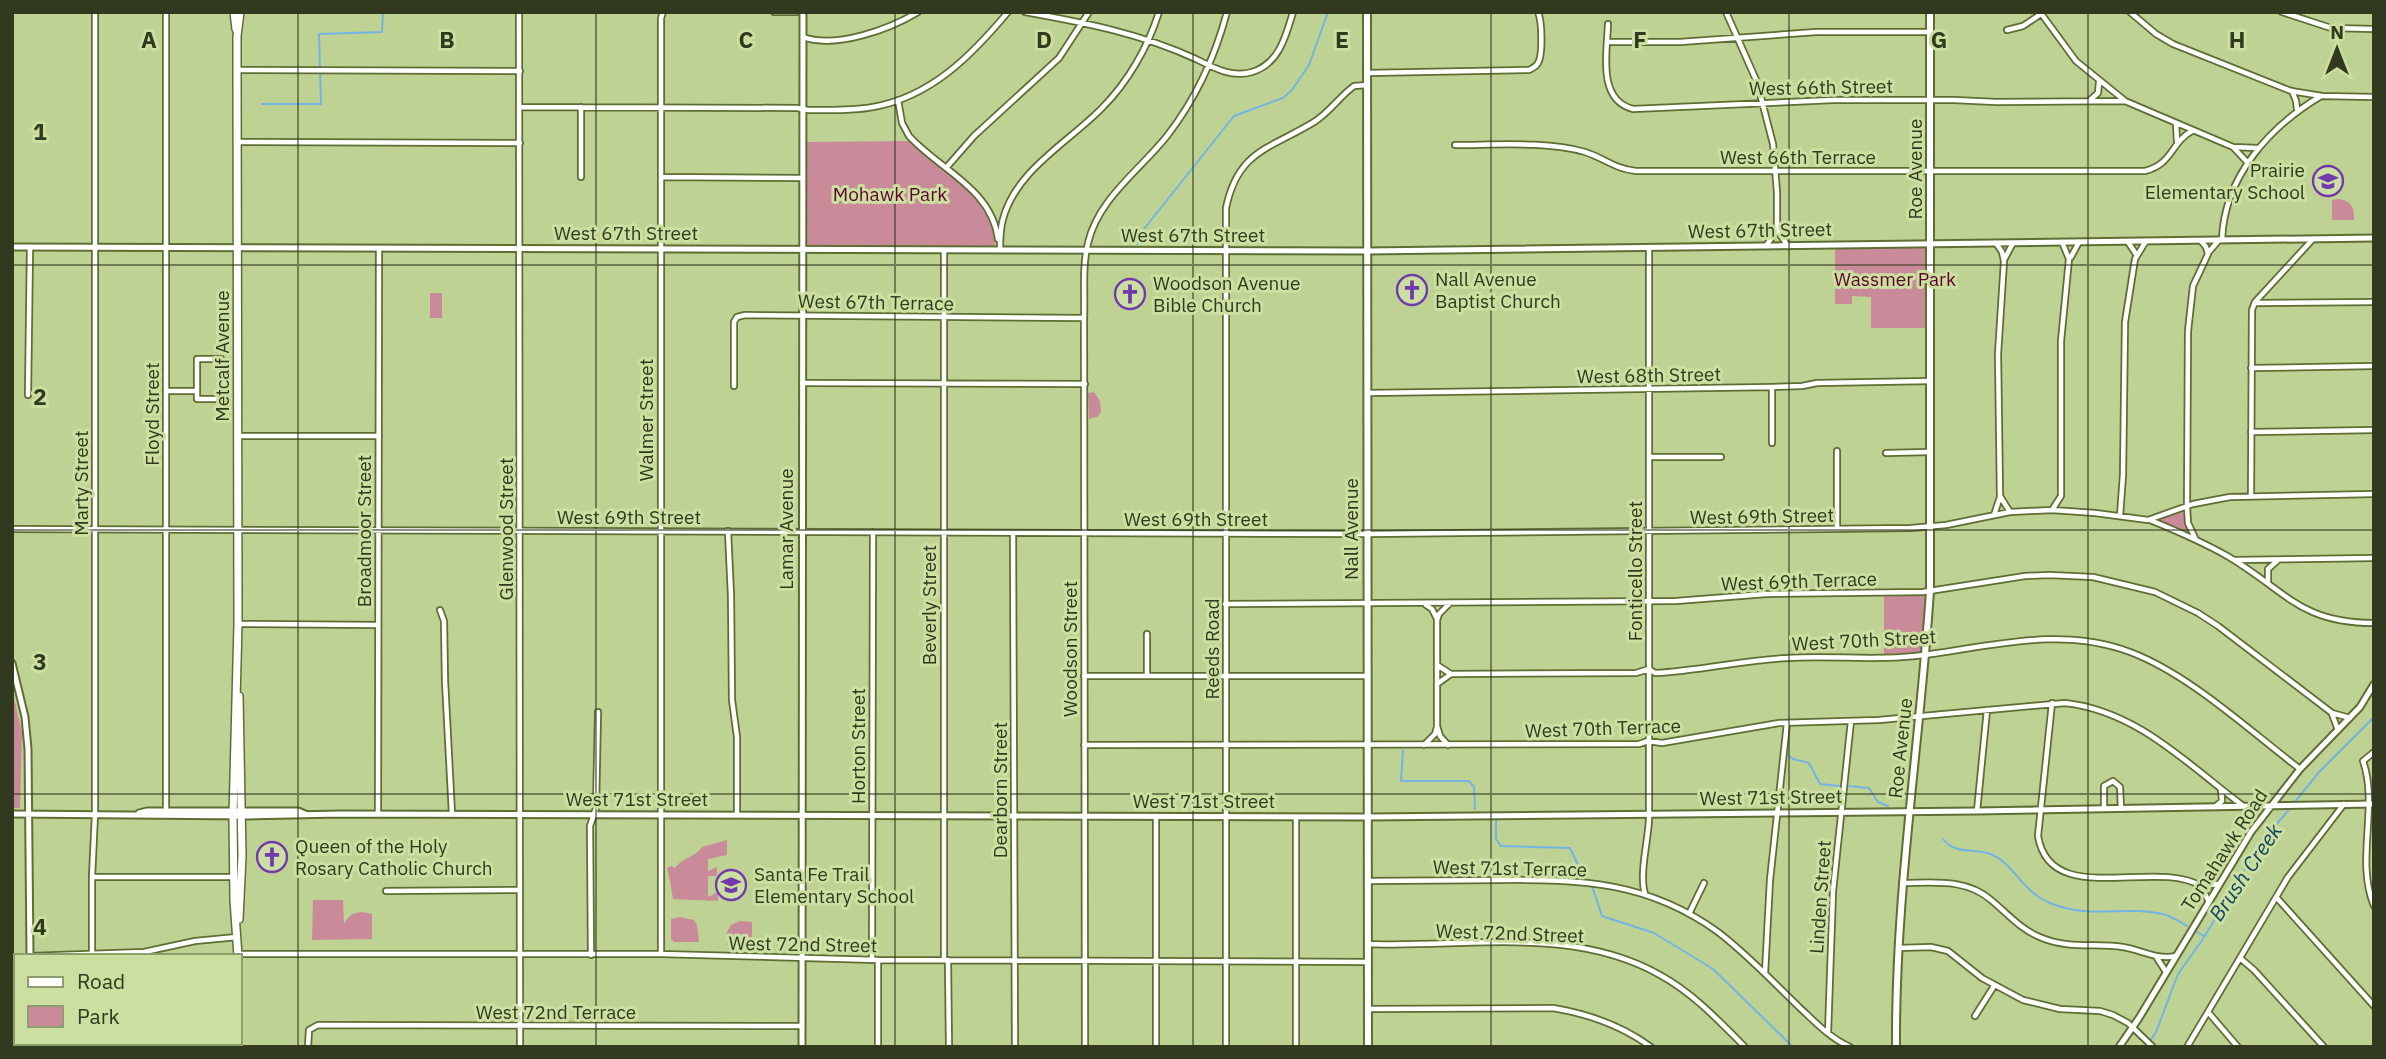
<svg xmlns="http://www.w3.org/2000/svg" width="2386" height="1059" viewBox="0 0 2386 1059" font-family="'IBM Plex Sans',sans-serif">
  <rect width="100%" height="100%" fill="#bed293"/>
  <path fill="#c98a9a" d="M911,141C938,170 1001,199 995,245L992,247L812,246L807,244L806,142Z
    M2339,199C2351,201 2355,208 2354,220H2332V200Z
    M1923,246L1927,250V328H1871V297L1852,296V304H1835V247Z
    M430,293H442V318H430Z
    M1094,392L1100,401L1101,412L1097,417L1089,419L1088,393Z
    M2183,512L2187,531L2156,519Z
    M1884,595L1925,596L1922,651L1919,653L1884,654Z
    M12,689L22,733L20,808H12Z
    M727,840V855L708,859V871L717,867V876H708V897L718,892V901L673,899C672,890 669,877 667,868L671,866L675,868C682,858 697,856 702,847Z
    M313,900H343L344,924C350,912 358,910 372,914V939L312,940Z
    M680,917L694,920L697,925L699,942H674L671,939V919Z
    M740,921L752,922V942L750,944L727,945V932L731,925Z"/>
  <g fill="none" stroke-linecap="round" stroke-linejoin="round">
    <path stroke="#73b4e4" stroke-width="2" d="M262,104H321L319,34L382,32L383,12
      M1137,244L1144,229L1234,116L1283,98L1292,90L1309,65L1328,12
      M1403,750L1401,781H1469L1474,787L1475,809
      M1787,754L1793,759L1809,763L1820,784L1840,786
      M1849,786L1869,788L1878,802L1888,806
      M2294,803L2320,771L2374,717
      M1496,821V839L1501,846L1570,848L1584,877
      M1943,839C1956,856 1975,847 1993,855C2013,864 2024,893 2050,903C2091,920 2123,905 2163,914C2171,916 2180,922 2187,926
      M1592,886L1602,916L1654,933L1713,969L1793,1047
      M2197,932L2204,936
      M2150,1041L2156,1032L2178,974L2203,939L2260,844L2291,807"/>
    <g stroke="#5e6e33" stroke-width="8">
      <path id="minor" d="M166,12V813
        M519,12L520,1047
        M774,12H797
        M1025,12C1086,23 1139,33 1196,59C1214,68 1232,78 1252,72C1279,64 1286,36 1293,12
        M1726,12L1757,82L1773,144L1777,192V230L1766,246
        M2040,12L2076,61L2124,100
        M2130,12L2156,34L2173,44L2291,91L2322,96L2374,97
        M2282,12L2331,28L2374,29
        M1608,24C1607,52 1597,100 1633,109L1833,100H1954L1996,102L2125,101L2233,147L2258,148
        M2007,30L2023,26L2041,14
        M803,37C836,49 890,29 918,12
        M1608,42H1680L1816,32H1930
        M237,70L520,71
        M1367,73L1529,70C1533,68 1536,67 1538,63C1543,55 1542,21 1538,12
        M2292,91L2296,101L2297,109
        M898,100L902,123L909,136C940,170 992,189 998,239
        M2089,101L2098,93L2099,82
        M520,107L797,108L808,110C830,110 852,111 873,107C931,97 972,55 1008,12
        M2176,124L2177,141
        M237,142L520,143
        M1455,145C1495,145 1547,141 1585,152C1604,158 1615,169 1636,171H2145C2173,164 2171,142 2192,131
        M2233,147L2248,163
        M946,168L974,136L1059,58L1089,12
        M581,177V107
        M661,177L803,178
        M1777,230L1788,246
        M2222,240C2224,177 2269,127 2321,96
        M2128,242L2136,254
        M1996,243L2002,252L2004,261L1998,354L2000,496L2010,512
        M1000,250C1000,240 1000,229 1003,219C1016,170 1069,142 1102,108C1128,82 1148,47 1159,12
        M2208,253L2219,240
        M2071,257L2079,242
        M2005,258L2013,243
        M2256,303L2374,302
        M2251,368L2374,366
        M802,383L1085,384
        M734,386V322L737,317L745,315L1084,318
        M1772,387V443
        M166,391H196
        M1367,393L1772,387L1802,386L1817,383L1930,381
        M28,395L30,247
        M219,399H197V359H221
        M2251,432L2374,430
        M237,436H379
        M1837,451V529
        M1886,453L1930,452
        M1649,457H1721
        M2251,496L2252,310L2255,302L2313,239
        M2052,510L2061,496V341L2069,259L2062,242
        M1994,515L2000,497
        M2120,516L2123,475L2125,322L2135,259L2146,241
        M2150,520C2177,531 2203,542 2229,557C2286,591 2300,623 2374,623
        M12,529L1367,534L1911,528L1946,525L2010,512L2052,510L2095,513L2148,520L2193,504L2230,497L2374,494
        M728,531L731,595L732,700L737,737V815
        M1013,533L1015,1047
        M2195,538L2188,523L2187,507L2188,331L2193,286L2208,254L2206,247L2201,241
        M2235,560L2374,558
        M2268,582V569L2277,561
        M1225,604L1676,601L1766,594L1923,592L2025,576L2049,575L2093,577L2155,592L2198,613L2218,626L2332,713L2350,718
        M1426,605L1432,609L1437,619
        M440,610L444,621L445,681L452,814
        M239,624L378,625
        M1437,665L1451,674L1636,673L1649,669L1655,673C1699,671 1743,660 1787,658C1829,655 1873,661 1915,656C1986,648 2059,625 2130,652C2189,674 2250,731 2300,769
        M1084,676H1367
        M1147,676V634
        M1437,684L1451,674
        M2052,703L2038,836C2050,909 2154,858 2201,886L2208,900
        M2332,714L2338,730
        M1084,745L1639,744L1648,741L1662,743L1779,723L1879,720L2065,703C2137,711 2186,763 2242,805
        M1424,745L1435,734L1437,727
        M1448,745L1440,736L1437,726V620L1439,614L1449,604
        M2374,752L2363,761C2379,807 2355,860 2374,906
        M2216,806L2222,801L2221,790
        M2104,808V786L2113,781L2120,787L2121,808
        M1977,811L1987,710
        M378,814L379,248
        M1156,816V1047
        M1296,817V1047
        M92,877H233
        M1367,881C1412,881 1456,880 1500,880C1582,879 1649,882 1718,932C1748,955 1773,982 1800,1008C1815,1022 1830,1038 1850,1047
        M1902,883C1933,883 1966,878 1991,900C2008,914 2021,930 2042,938C2069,949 2096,943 2123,947C2142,950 2156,960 2176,956
        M2202,886L2218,884
        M386,891L519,890
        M1645,894C1639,874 1648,842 1649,819V248
        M2277,898L2374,1006
        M1689,914L1704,883
        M1368,944C1465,948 1572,925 1660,975C1693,993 1719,1021 1745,1047
        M1898,948L1931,947L1948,951L1982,978L2023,1000L2060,1009L2100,1011L2113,1015L2128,1023L2153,1047
        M92,953V877L95,814V12
        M239,954H661L878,960L1368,962
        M661,954V18L663,12
        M591,955L590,826L596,808L598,712
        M30,956L144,952L195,941L237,937
        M2157,958L2166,972
        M2240,958L2254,970L2324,1047
        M872,959L873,532
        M878,960V1047
        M944,960V250
        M948,960L949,1047
        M1765,973L1770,880L1787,723
        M1368,1009L1553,1008C1589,1014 1621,1025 1651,1047
        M2208,1012L2238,1047
        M1975,1016L1994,986
        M12,1023H16
        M1828,1033L1833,891L1851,721
        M93,1047V1043
        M160,1047V1043
        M227,1047V1043
        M308,1047L309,1030L318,1025L802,1026
        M1085,1047L1084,318C1085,294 1082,266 1088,243C1098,199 1140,170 1167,136C1195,100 1215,57 1227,12
        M1226,1047V208C1238,150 1270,149 1314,122C1330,112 1339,97 1354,86L1367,85
        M2187,1047L2288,877L2344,804"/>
    </g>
    <g stroke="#5e6e33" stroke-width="9">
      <path id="tertiary" d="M12,247L1367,251L2374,238
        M12,663L25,717L28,749L30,956
        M139,813L147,811H298L305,814
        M12,814L248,816L341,814L1367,817L1977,811L2374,804
        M29,1047V1043
        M802,1047L803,12
        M2119,1047L2139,1018L2251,832L2300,769L2360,707L2374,684"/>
    </g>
    <g stroke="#5e6e33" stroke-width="10">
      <path id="secondary" d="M1367,12L1368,1047
        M1896,1047C1895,894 1920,743 1930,591V12"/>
    </g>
    <g stroke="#5e6e33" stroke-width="10">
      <path id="primary" d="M234,12L236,29
        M239,696L242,856L239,919
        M238,956L234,900L233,816L238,624L237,70V36L240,12
        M238,1047V1043"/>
    </g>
    <use href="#minor" stroke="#fff" stroke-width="4.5"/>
    <use href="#tertiary" stroke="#fff" stroke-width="5"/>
    <use href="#secondary" stroke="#fff" stroke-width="6"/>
    <use href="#primary" stroke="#fff" stroke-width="7"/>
  </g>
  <path fill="none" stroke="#31391f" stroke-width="2" stroke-opacity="0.55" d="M298,12V1047M596,12V1047M895,12V1047M1193,12V1047M1491,12V1047M1789,12V1047M2088,12V1047M12,265H2374M12,530H2374M12,794H2374"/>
  <defs>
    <g id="school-ring" transform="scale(1.575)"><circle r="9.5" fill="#cbdfa0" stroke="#7239af" stroke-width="1.5"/><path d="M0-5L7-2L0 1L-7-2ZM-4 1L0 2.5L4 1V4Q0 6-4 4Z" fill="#7239af"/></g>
    <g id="church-ring" transform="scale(1.575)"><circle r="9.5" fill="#cbdfa0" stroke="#7239af" stroke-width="1.5"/><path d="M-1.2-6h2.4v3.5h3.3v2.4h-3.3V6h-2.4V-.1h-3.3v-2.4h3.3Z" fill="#7239af"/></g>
  </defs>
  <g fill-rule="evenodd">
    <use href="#school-ring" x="2328" y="181"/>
    <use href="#church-ring" x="1412" y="290"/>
    <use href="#church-ring" x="1130" y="294"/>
    <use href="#church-ring" x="272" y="857"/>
    <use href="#school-ring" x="731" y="885"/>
  </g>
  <g text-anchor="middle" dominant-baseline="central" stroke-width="6" stroke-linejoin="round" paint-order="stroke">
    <g font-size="19" fill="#31391f" stroke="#cbdfa0">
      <text transform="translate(1821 87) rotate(-1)">West 66th Street</text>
      <text x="1798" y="157">West 66th Terrace</text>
      <text transform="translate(1915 169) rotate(-90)">Roe Avenue</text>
      <text transform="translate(1760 230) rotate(-1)">West 67th Street</text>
      <text x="626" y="233">West 67th Street</text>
      <text x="1193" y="235">West 67th Street</text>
      <text transform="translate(876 302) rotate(1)">West 67th Terrace</text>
      <text transform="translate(222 356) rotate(-90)">Metcalf Avenue</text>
      <text transform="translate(1649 375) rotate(-1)">West 68th Street</text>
      <text transform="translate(152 414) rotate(-90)">Floyd Street</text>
      <text transform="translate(646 420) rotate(-90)">Walmer Street</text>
      <text transform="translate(81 483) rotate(-90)">Marty Street</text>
      <text transform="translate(1762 516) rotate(-1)">West 69th Street</text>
      <text x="629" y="517">West 69th Street</text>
      <text x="1196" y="519">West 69th Street</text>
      <text transform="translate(506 529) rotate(-90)">Glenwood Street</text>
      <text transform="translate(786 529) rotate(-90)">Lamar Avenue</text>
      <text transform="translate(1351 529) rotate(-90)">Nall Avenue</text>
      <text transform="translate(364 531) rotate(-90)">Broadmoor Street</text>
      <text transform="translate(1635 571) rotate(-90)">Fonticello Street</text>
      <text transform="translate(1799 581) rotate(-2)">West 69th Terrace</text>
      <text transform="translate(929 605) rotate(-90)">Beverly Street</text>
      <text transform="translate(1864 640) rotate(-3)">West 70th Street</text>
      <text transform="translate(1070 649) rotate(-90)">Woodson Street</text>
      <text transform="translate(1212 649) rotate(-90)">Reeds Road</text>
      <text transform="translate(1603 728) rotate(-2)">West 70th Terrace</text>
      <text transform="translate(858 746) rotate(-90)">Horton Street</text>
      <text transform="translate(1900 748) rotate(-84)">Roe Avenue</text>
      <text transform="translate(1000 790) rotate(-90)">Dearborn Street</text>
      <text transform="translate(1771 797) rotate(-1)">West 71st Street</text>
      <text x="637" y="799">West 71st Street</text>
      <text x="1204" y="801">West 71st Street</text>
      <text transform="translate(2224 850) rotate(-57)">Tomahawk Road</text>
      <text transform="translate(1510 868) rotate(1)">West 71st Terrace</text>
      <text transform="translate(1820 897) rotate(-86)">Linden Street</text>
      <text transform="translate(1510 933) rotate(2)">West 72nd Street</text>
      <text transform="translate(803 944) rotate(1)">West 72nd Street</text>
      <text x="556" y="1012">West 72nd Terrace</text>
    </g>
    <g font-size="19" fill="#31391f" stroke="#cbdfa0" text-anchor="start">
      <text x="2305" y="170" text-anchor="end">Prairie<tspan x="2305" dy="22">Elementary School</tspan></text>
      <text x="1435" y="279">Nall Avenue<tspan x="1435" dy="22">Baptist Church</tspan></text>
      <text x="1153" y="283">Woodson Avenue<tspan x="1153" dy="22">Bible Church</tspan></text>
      <text x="295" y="846">Queen of the Holy<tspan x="295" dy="22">Rosary Catholic Church</tspan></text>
      <text x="754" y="874">Santa Fe Trail<tspan x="754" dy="22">Elementary School</tspan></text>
    </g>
    <g font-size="19" fill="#61022d" stroke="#cbdfa0">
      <text x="890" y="194">Mohawk Park</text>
      <text x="1895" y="279">Wassmer Park</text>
    </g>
    <g font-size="21" font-style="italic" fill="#114363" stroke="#cbdfa0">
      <text transform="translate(2245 872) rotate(-56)">Brush Creek</text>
    </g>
  </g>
  <g font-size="23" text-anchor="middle" font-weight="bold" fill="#31391f" stroke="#cbdfa0" stroke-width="6" stroke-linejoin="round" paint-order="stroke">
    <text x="149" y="48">A</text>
    <text x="447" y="48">B</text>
    <text x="746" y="48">C</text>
    <text x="1044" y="48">D</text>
    <text x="1342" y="48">E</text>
    <text x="1640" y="48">F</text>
    <text x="1939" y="48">G</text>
    <text x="2237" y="48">H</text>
    <text x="40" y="140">1</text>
    <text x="40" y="405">2</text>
    <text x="40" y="670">3</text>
    <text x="40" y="935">4</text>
  </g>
  <rect width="2386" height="1059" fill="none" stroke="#31391f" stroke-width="28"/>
  <rect x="14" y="954" width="228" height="91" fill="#cbdfa0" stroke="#8d9d6c" stroke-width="2"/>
  <rect x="28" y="977" width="35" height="10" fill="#ffffff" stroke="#8d9d6c" stroke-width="2"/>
  <text x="77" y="989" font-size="21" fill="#31391f">Road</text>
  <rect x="28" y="1006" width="35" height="21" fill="#c98a9a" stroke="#8d9d6c" stroke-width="2"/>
  <text x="77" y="1024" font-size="21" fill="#31391f">Park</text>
  <g transform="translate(2337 49)" stroke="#cbdfa0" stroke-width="5" paint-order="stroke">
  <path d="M0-5L12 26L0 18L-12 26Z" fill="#31391f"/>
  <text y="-10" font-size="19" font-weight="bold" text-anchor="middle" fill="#31391f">N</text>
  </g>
</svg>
